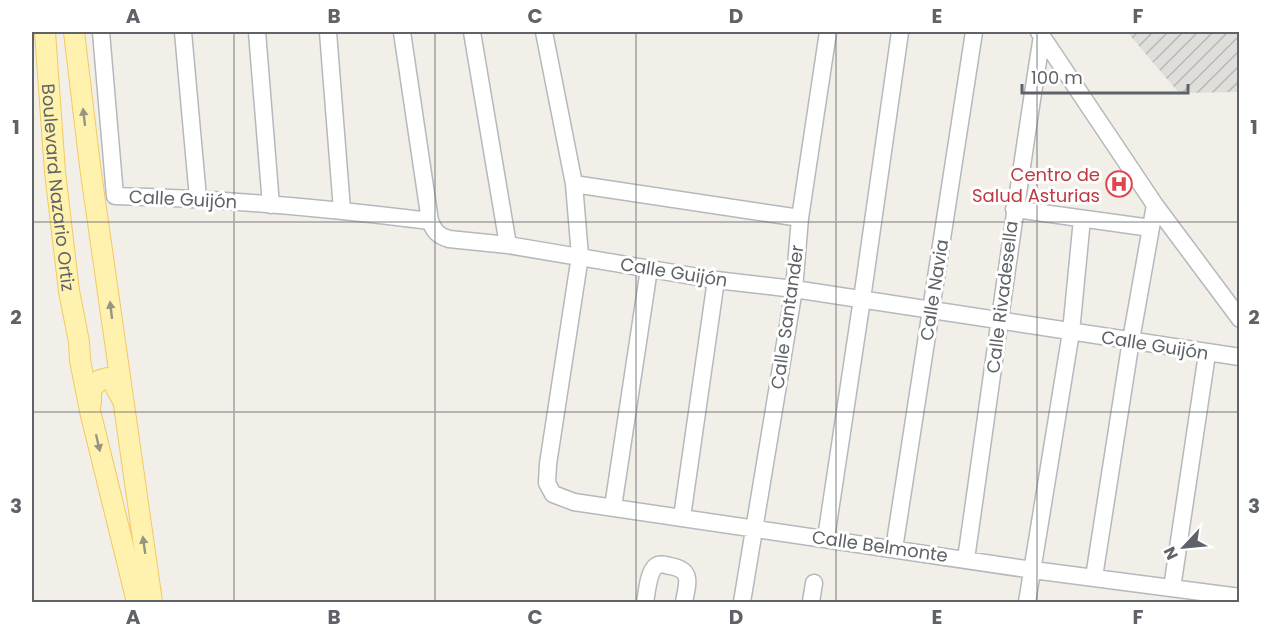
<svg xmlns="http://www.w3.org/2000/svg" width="1271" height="634" viewBox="0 0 1271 634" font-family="Poppins,sans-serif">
  <defs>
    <pattern id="industrial-furrows" width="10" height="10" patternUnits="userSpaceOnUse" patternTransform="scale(1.5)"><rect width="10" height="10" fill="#e0deda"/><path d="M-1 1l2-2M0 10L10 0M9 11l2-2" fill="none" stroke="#b9b8b5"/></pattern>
  </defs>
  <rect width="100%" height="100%" fill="#f1efe8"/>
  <path fill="url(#industrial-furrows)" d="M1127,32H1239V92L1179,93Z"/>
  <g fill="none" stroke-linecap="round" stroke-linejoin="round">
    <g stroke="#b5b8bc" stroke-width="19">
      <path id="minor" d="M101,32L115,196C221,198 325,208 430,221C434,231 438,236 449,239L508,245L716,280L794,289L1240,357
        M183,32L198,198
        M257,32L271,205
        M328,32L342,210
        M402,32L430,221
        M472,32L508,245
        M544,32L574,184L580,256L548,464L547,483L553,494L574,502L1033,570L1240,597
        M1039,32L1155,205L1240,319
        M574,184L800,218
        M1014,209L1151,228
        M613,507L649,269
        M682,517L716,280
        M826,538L862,299L900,32
        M894,549L974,32
        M966,559C991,385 1014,210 1042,36
        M1094,577L1131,340L1155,205
        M1172,588L1207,354
        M645,602C647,593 648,572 656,566C660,563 666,565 670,566C694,570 687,584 684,602
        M742,602L794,289L800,218L828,32
        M811,602L814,583
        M1027,602L1071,332L1082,219"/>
    </g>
    <g stroke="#f2c960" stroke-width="22">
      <g id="major">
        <path id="s1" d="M45,32L55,172L69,291L79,342L80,360L90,411L137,602"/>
        <path d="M74,32L90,166L152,602"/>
        <path d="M91,403V389L100,380L107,378L112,381L122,399"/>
      </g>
    </g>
    <use href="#minor" stroke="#fff" stroke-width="16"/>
    <use href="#major" stroke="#fff2af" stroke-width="20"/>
  </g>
  <defs><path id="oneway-solid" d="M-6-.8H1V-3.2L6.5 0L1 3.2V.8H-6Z" transform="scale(1.5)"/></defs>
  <g fill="#979581">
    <use href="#oneway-solid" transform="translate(84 117) rotate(-97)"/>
    <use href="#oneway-solid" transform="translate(111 310) rotate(-97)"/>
    <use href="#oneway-solid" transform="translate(98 443) rotate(77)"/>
    <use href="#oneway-solid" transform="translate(144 545) rotate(-98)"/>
  </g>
  <path fill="none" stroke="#5f6368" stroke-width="1.5" stroke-opacity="0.55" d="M234,32V602M435,32V602M636,32V602M836,32V602M1037,32V602M32,222H1240M32,412H1240"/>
  <defs>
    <g id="hospital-ring" transform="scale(1.35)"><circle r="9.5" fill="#fff" stroke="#e0444e" stroke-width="1.5"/><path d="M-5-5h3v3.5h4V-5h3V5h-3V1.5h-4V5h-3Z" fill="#e0444e"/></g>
  </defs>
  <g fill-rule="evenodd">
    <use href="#hospital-ring" x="1119" y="184"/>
  </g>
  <g text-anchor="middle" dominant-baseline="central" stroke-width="6" stroke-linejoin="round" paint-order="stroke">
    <g font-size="18" fill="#be3a42" stroke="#fff" text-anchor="end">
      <text x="1100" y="174">Centro de<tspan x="1100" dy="21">Salud Asturias</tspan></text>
    </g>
    <g font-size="18" fill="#5f6368" stroke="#fff">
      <text stroke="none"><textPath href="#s1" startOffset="156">Boulevard Nazario Ortiz</textPath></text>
      <text transform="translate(183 199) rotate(3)">Calle Guijón</text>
      <text transform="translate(674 272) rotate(9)">Calle Guijón</text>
      <text transform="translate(934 290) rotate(-81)">Calle Navia</text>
      <text transform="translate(1002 297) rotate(-83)">Calle Rivadesella</text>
      <text transform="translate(787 317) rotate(-82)">Calle Santander</text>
      <text transform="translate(1155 345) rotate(9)">Calle Guijón</text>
      <text transform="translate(880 546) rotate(8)">Calle Belmonte</text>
    </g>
  </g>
  <rect width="1271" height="634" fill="none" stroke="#ffffff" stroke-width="66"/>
  <g transform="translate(1184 547) rotate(244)" stroke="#ffffff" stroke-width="4.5" paint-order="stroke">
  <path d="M0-4.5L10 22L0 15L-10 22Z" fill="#5f6368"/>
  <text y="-9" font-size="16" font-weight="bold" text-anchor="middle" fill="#5f6368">N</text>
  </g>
  <path d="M1022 84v9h166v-9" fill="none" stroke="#5f6368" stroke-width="3"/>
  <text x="1031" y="84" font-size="18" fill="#5f6368" stroke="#ffffff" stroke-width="4.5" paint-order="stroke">100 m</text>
  <rect x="33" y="33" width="1205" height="568" fill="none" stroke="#5f6368" stroke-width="2"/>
  <g font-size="20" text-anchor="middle" font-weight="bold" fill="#5f6368">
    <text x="133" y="23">A</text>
    <text x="334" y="23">B</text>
    <text x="535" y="23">C</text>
    <text x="736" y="23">D</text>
    <text x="937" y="23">E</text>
    <text x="1138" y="23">F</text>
    <text x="16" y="134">1</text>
    <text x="1254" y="134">1</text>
    <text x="16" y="324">2</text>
    <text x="1254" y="324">2</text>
    <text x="16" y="513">3</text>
    <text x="1254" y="513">3</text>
    <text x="133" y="624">A</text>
    <text x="334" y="624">B</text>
    <text x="535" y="624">C</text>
    <text x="736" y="624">D</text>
    <text x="937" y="624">E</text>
    <text x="1138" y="624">F</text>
  </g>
</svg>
